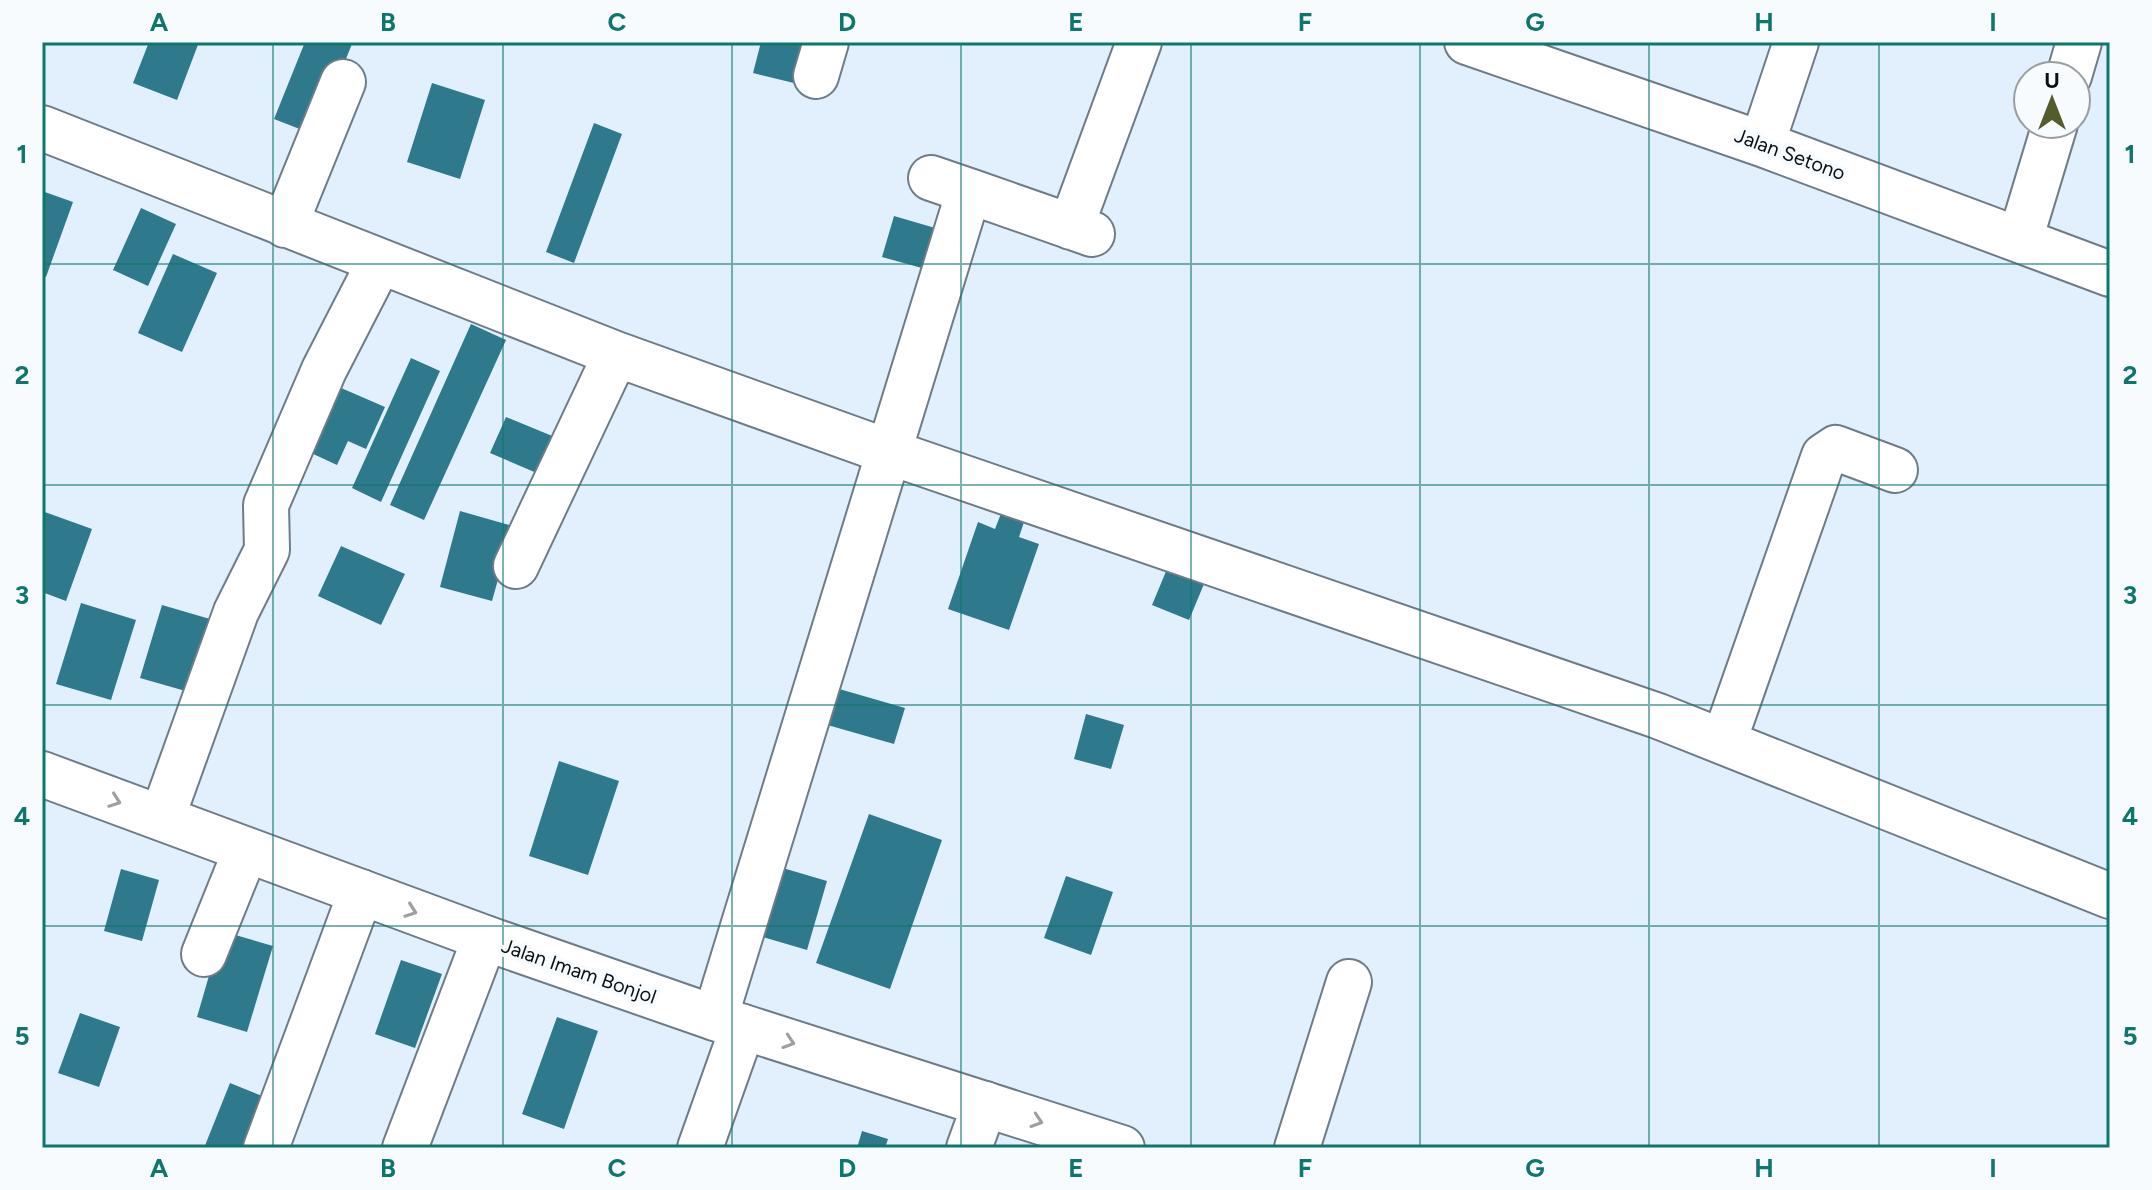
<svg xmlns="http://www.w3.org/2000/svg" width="2152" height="1190" viewBox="0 0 2152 1190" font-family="Figtree,sans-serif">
  <rect width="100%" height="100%" fill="#e1f0fc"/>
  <path fill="#2e798c" d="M149,42H199L177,100L133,83Z
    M305,42L352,44L315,135L274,119Z
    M761,42L812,45L802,85L753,73Z
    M432,83L485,100L460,179L407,162Z
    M594,123L622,134L574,263L546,252Z
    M42,191L73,202L46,277L42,276Z
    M141,208L176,224L148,286L113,270Z
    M894,216L942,230L929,270L882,257Z
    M173,254L217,273L182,352L138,333Z
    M471,324L506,340L424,520L390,505Z
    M411,358L440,371L381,502L352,488Z
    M325,381L385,407L366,449L348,441L337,465L296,446Z
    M506,417L562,440L546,477L490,453Z
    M42,511L92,529L66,601L42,592Z
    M460,511L513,526L492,601L440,587Z
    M1002,511L1025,519L1019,537L1039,544L1009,630L948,609L978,522L995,529Z
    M341,546L405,574L381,625L318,596Z
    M1172,557L1209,572L1189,620L1152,605Z
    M81,603L136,620L111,700L56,684Z
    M162,605L210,619L189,692L140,678Z
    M829,686L905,708L894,744L817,722Z
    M1086,714L1124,725L1111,769L1074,759Z
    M559,761L619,781L588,875L529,856Z
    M869,814L942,840L890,989L816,963Z
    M776,866L827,881L807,950L756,935Z
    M121,869L159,880L142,941L104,931Z
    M1066,876L1113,892L1091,955L1044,938Z
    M222,931L273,946L247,1032L197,1017Z
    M401,960L442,974L415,1048L375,1034Z
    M80,1013L120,1027L99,1087L58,1073Z
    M557,1017L598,1031L564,1129L522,1114Z
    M230,1083L272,1100L253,1148H204Z
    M862,1131L888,1139L885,1148H857Z"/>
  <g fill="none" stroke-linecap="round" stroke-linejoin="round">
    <g stroke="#6f7c87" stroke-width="48">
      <path id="minor" d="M1467,42L1762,144L2110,274
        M816,76L826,42
        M2069,76L2079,42
        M42,128L616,354L889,452L1658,716L2110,896
        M1762,144L1796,42
        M931,178L969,191
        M285,225L343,82
        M1071,227L1139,42
        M2020,240L2055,124
        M516,566L616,354
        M1724,741L1824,456L1836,448L1895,470
        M162,818L236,612L267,550L266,505L324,370L379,263
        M204,954L246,850
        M715,1018L969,191L1092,234
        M266,1148L361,892
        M405,1148L485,938
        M700,1148L743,1027
        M969,1148L985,1104
        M1297,1148L1349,982"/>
    </g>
    <g stroke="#6f7c87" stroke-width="48">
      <path id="major" d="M42,774L485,938L715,1018L1122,1148"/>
    </g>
    <use href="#minor" stroke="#fff" stroke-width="44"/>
    <use href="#major" stroke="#fff" stroke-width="44"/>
  </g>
  <defs><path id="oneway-chevron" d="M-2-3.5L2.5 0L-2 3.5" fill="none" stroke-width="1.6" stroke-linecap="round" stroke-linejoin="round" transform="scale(2)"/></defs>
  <g stroke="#9d9fa1">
    <use href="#oneway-chevron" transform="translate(115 801) rotate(20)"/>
    <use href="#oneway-chevron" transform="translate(411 911) rotate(20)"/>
    <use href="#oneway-chevron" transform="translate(789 1042) rotate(18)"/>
    <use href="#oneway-chevron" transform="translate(1037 1121) rotate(18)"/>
  </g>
  <path fill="none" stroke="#0f766e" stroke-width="2" stroke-opacity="0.55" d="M273,42V1148M503,42V1148M732,42V1148M961,42V1148M1191,42V1148M1420,42V1148M1649,42V1148M1879,42V1148M42,264H2110M42,485H2110M42,705H2110M42,926H2110"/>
  <g text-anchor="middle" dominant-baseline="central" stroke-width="8" stroke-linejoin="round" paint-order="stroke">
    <g font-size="20" fill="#0b1014" stroke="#f8fbfd">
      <text transform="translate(1790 154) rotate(20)">Jalan Setono</text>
      <text transform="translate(579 971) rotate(19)">Jalan Imam Bonjol</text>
    </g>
  </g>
  <rect width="2152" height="1190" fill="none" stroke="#f8fbfd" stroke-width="88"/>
  <g transform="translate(2052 100)"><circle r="38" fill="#f8fbfd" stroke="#999da0" stroke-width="2"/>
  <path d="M0-6L14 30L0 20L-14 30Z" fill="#535c2b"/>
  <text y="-12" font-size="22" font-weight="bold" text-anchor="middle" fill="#0b1014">U</text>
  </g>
  <rect x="44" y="44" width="2064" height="1102" fill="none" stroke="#0f766e" stroke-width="3"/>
  <g font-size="26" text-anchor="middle" font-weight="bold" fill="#0f766e">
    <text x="159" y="31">A</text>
    <text x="388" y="31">B</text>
    <text x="617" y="31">C</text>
    <text x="847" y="31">D</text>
    <text x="1076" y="31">E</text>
    <text x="1305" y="31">F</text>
    <text x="1535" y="31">G</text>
    <text x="1764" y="31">H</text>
    <text x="1993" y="31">I</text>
    <text x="22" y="163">1</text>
    <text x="2130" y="163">1</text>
    <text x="22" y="384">2</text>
    <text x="2130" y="384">2</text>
    <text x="22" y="604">3</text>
    <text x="2130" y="604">3</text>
    <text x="22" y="825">4</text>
    <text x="2130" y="825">4</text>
    <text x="22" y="1045">5</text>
    <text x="2130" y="1045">5</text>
    <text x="159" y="1177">A</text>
    <text x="388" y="1177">B</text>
    <text x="617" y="1177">C</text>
    <text x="847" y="1177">D</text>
    <text x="1076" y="1177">E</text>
    <text x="1305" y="1177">F</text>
    <text x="1535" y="1177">G</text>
    <text x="1764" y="1177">H</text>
    <text x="1993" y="1177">I</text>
  </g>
</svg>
